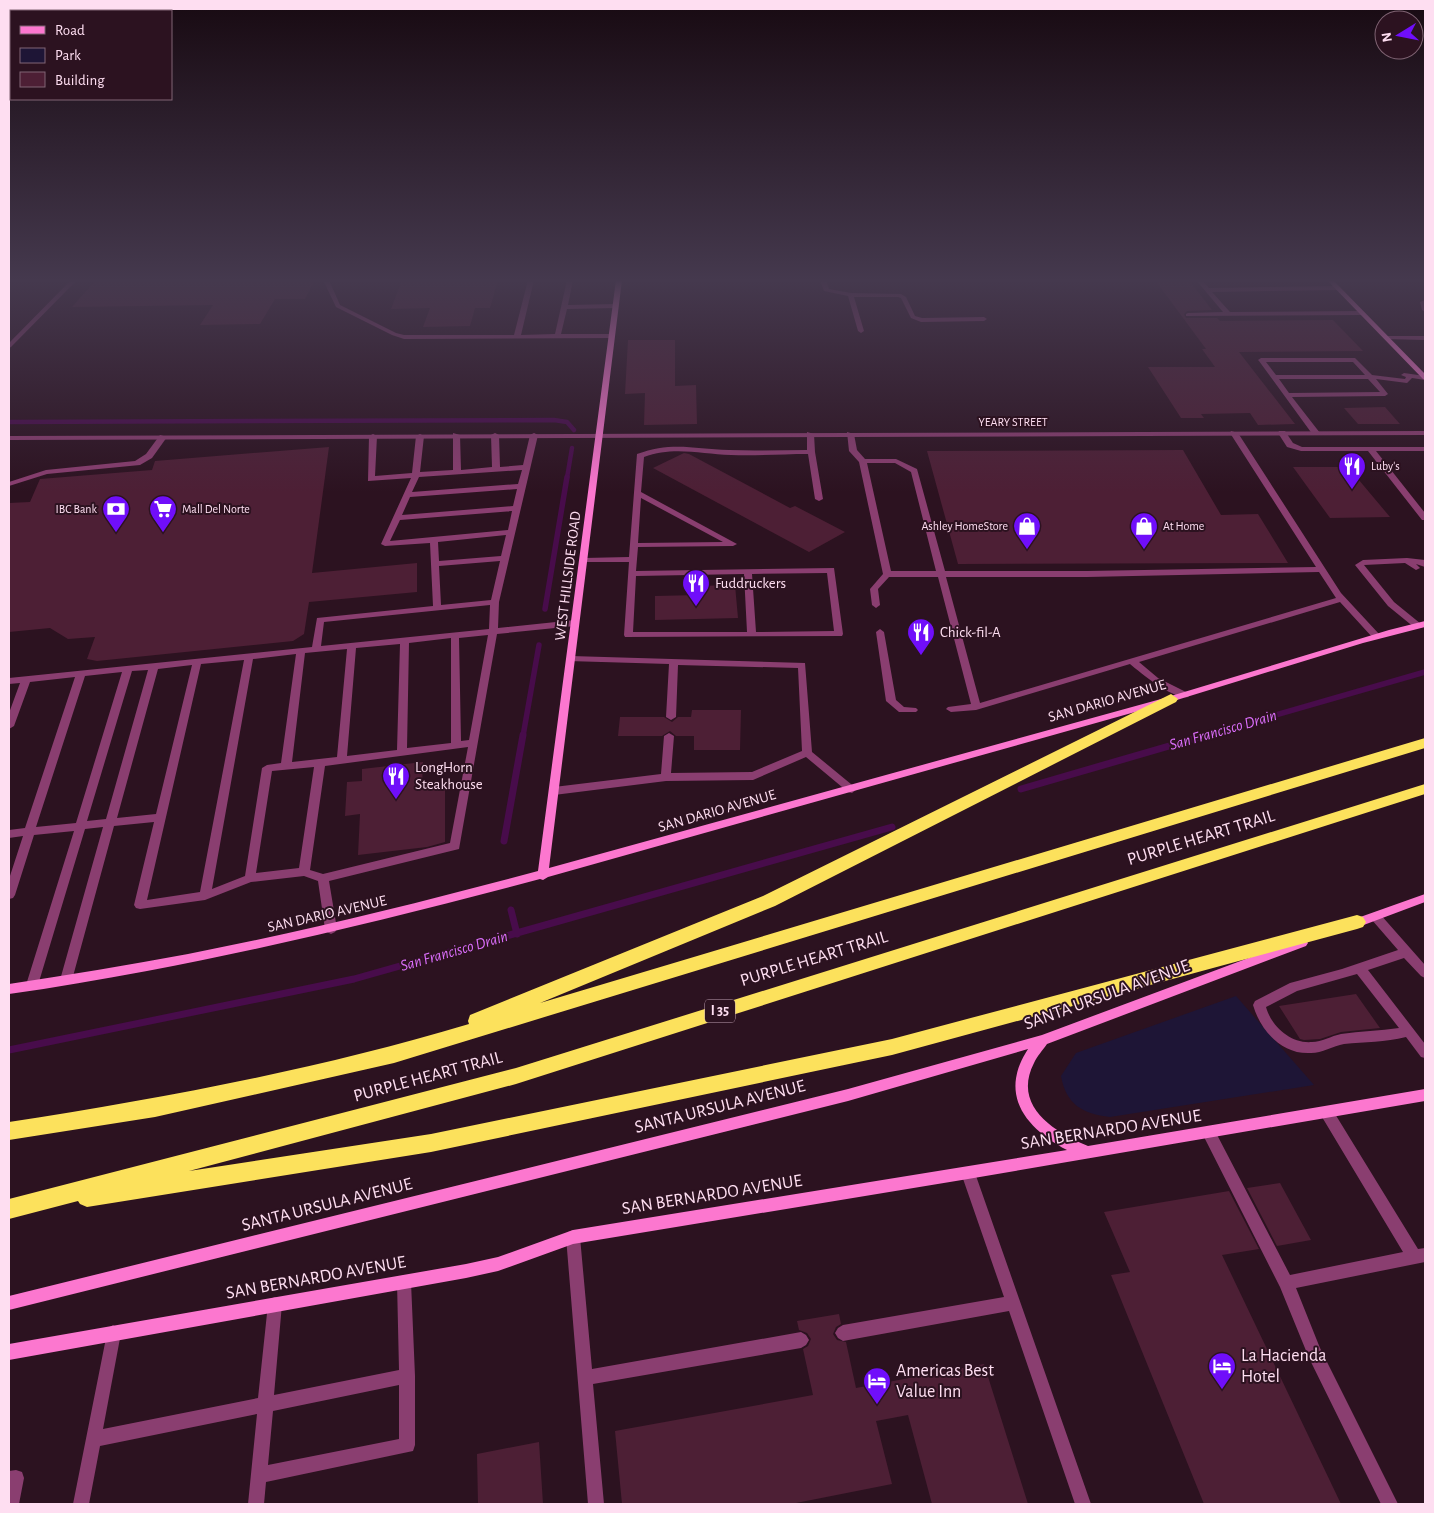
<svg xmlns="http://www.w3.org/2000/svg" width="1434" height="1513" viewBox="0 0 1434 1513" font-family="'Alegreya Sans',sans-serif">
  <rect width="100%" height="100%" fill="#2c1220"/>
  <path fill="#1e1536" d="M1236,996L1314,1085L1110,1117C1082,1114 1066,1104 1061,1076L1076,1053Z"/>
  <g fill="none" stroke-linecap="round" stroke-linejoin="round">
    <path stroke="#480c4b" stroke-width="4.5" d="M9,422L554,420L567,422L574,430
      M567,478L572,448"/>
    <path stroke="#480c4b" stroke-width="5.5" d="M545,609L567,477
      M523,736L539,645
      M1203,736L1425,672"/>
    <path stroke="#480c4b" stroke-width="7" d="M1021,789L1207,735
      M504,841L523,735
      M511,910L517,934
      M9,1050L354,979L892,827"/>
  </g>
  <path fill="#4d1f35" d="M96,280L257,281L315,280L305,299H275L260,324L200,325L213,305L72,307Z
    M402,280H498L490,308H475L470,326L423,327L430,308L391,309Z
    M1155,280H1189L1212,310L1187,311L1184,314L1186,318H1217L1220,321L1333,320L1363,351L1239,352L1295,424L1258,425L1250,413L1201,414L1204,418H1181L1148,367H1215L1202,349H1206Z
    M628,340H675V386L696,385L697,424L644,425L645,393L625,394Z
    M1385,407L1400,424H1358L1344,408Z
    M329,447L312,573L417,563V592L309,602L304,634L293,641L97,661L87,659L95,637L68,639L50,628L9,632V503L30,502L40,479L152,470L155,461Z
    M1183,450L1221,515L1258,514L1288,563L958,564L927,451Z
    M684,453L689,454L790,508L795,506L845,532L809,552L653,468Z
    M1293,467H1348L1390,517L1330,518Z
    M735,585L738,618L655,620V596L699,595L698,586Z
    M692,710H741L740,750H694V736H676L670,731L662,736H618L620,717H664L672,722L678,717H691Z
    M423,762L422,786L445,783V842L427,847L358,855L360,814L345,816L347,782L362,781V769Z
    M1356,994L1380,1028L1341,1032L1320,1039L1304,1040L1300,1039L1279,1006Z
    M1280,1183L1311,1240L1277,1246L1247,1188Z
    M1229,1191L1259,1249L1222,1255L1341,1504H1204L1111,1275L1130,1272L1104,1212Z
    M839,1314L841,1324L836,1327L833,1334L837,1340L846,1342L856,1388L984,1364L1028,1504H932L908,1415L876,1421L892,1484L791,1504H622L615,1431L813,1395L803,1349L808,1346L811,1339L807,1333L799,1330L797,1321Z
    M539,1442L543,1504H478L477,1454Z"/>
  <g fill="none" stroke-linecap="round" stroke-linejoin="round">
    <path fill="#8a3e70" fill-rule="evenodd" d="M71,280H77L11,347L9,348V343Z
      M323,280H329L340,305L396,333L404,335H514L528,280H534L521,335L555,334L567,280H573L568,305L616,304L619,306L616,308L567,309L561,334H612L615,336L612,338L404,339L392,335L336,307Z
      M820,280H826L829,289L851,293L901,294L906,297L915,316L922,318L984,317L987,319L984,321L921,322L911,318L901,298L898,297H854L864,331L861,333L858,331L848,296L824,291Z
      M1196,280H1202L1209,288L1338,286L1341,288L1338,290L1212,292L1230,312L1362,311L1365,313L1362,315L1186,316V314L1188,313L1223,312Z
      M1425,300V312L1422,310L1420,302Z
      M1387,336H1425V340L1385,339V337Z
      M1261,358H1355L1372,375L1405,379L1406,377L1401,375L1404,373L1425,376V380L1412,378L1407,383L1376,379L1388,394L1385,396L1292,397L1320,433L1316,435H1313L1259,361L1258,360ZM1266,362H1353L1365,375H1276ZM1279,379H1368L1380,392L1289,393Z
      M1231,431L1238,433L1341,593L1379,634L1380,636L1379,638H1373L1340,602L1139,662L1158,678L1188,693L1190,695L1188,697C1174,700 1142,674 1130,664L976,710L951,712L946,709L948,707L971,704L938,577H889L878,589L880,605L876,608L872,605L870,589L883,574L859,462L849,451L847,432L854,434L857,450L865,459H896L917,469L945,571H1087L1316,567L1230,433ZM867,463H895L911,472L936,571H891ZM1319,572L1336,598L980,703L946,577H1087Z
      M1279,431H1285L1293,443L1302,447H1425V451H1376L1425,513V520H1422L1368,451H1301L1287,447L1278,433Z
      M807,432L814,434L815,452L823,499L819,501L815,499L808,454C782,454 756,456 731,455C701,454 673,446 644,457L641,492L737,544L733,546L638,547L636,571L834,568L843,634L842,636L625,637L624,635L629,562H584L580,560L584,558L629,557L637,454C672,441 694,449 729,450C755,451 781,450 807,450ZM641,498L723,542L638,543ZM827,573L834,631L756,632L752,574ZM744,574L747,632H633L636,576Z
      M453,433L460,435L461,470L492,467L491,435L495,433L499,435L500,467L523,465L530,435L534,433L538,435L499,602L498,628L575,620L579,623L575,626L497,634L459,849L329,881L337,929L335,932L331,934L327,932L325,929L318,881L304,876L251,882L205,900L140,909L136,908L134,905L154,822L114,826L72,980L70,983L66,985L62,983L60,980L103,827L85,829L38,985L36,988L32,990L28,988L26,985L74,831L34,835L15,895L13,898L9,899V879L23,836L9,838V830L25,828L75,677L30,682L14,726L9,729V713L20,683L9,684V678L312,647L317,618L433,606L430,543L385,546L381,544L411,478L368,481L369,436L373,434L377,436L375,476L412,473L416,436L420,434L424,436L420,472L453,470ZM522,470L518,484L412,492L419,477ZM517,489L513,506L402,515L410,497ZM512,511L508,530L390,541L400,520ZM506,535L501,556L439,561L438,542ZM500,561L491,600L441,605L439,566ZM490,605L489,629L321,646L324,622ZM488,635L469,740L461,741L459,638ZM451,638V743L407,748L409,643ZM400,644L397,750L347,756L356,648ZM347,649L337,757L292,762L305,653ZM296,654L281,763L267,765L262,768L245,876L212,889L253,659ZM244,660L200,892L147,900L201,664ZM192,665L156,814L117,818L158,669ZM148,670L106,819L87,821L132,671ZM122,672L76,823L36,827L85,676ZM468,747L450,843L323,874L310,870L325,766ZM314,767L299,868L256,873L272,771Z
      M160,435L167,437L152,458L140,465L47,474L9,486V482L46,470L135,461L146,454Z
      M1407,558L1425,560V567L1416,564L1420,568L1416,570L1405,563L1364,565L1394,602L1421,624L1422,626L1421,628H1415L1388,606L1355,565L1363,560Z
      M880,629L884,632L896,700L904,707L916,708L918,710L916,712H899L886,701L876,632Z
      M571,656L805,663L812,752L857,789L852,793L848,792L806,757L753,780L666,781L554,795L550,794L549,791L554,787L661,774L664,736L669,733L674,736L671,773L752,772L802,751L798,668L678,665L676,717L671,720L666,717L669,664L568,661L566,659Z
      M1376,913L1380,914L1425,965V978L1421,976L1404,958L1368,970L1425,1044V1058L1421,1057L1406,1037C1385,1042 1365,1042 1344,1044C1333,1046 1322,1053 1311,1053C1282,1055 1260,1030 1253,1005L1255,1001L1290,983L1342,969L1398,950L1372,920L1370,917L1372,914ZM1357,974L1399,1028C1380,1031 1360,1031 1341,1034C1331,1036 1322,1042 1312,1042C1291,1044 1271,1026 1266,1007L1297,991Z
      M1327,1107L1332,1109L1418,1249L1425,1248V1262L1296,1288L1320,1348L1398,1504H1381L1309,1358L1280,1287L1202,1133L1204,1129L1209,1127L1214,1129L1290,1275L1403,1252L1322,1117L1320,1113L1322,1109Z
      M968,1167L973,1168L975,1173L1091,1504H1075L1009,1311L843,1341L838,1338L835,1333L838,1328L843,1325L1004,1297L961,1173L963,1168Z
      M573,1230L578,1232L580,1237L592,1369L801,1332L806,1335L809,1340L806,1345L801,1348L593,1384L604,1504H588L566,1237L568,1232Z
      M404,1275L409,1277L411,1282L415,1376V1445L413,1451L266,1482L264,1504H248L257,1414L100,1446L89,1504H73L108,1328L113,1325L118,1328L121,1333L103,1429L258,1398L268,1304L270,1299L275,1297L280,1299L282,1304L274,1395L399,1370L397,1282L399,1277ZM399,1385V1439L268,1465L273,1411Z
      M16,1470L22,1472L24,1478L19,1504H9V1471Z"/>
    <path fill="#8a3e70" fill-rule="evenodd" d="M1425,431V435L9,440V436Z"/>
    <path fill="#fc77cf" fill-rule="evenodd" d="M616,280H622L549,868L1161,699L1389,630L1425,621V627L1363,643L1167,703L548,877L543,880L540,879C410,914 279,946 147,971C101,979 55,988 9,994V984C69,975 129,965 188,954C306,931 422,902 538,871Z
      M1327,280H1333L1425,374V380L1423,379Z
      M1425,894V902L1353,929L1349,927L1347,924L1349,921Z
      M1302,938L1306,940L1308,943L1306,946L1047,1044C1043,1050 1037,1056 1034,1063C1012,1106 1054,1132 1088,1146L1425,1089V1101L968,1179L573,1244L498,1271L466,1278L9,1360V1344L466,1264L498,1257L573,1230L1067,1150C1026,1128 998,1095 1028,1049L848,1101L9,1310V1296L848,1089L1042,1035Z"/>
    <path fill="#fce15c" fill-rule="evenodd" d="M1171,694L1178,699L1176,702L775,906L540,1003L1425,738V748L394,1063L155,1117L9,1140V1122C164,1098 319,1069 469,1024L468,1021L470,1015L763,896Z
      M1425,784V794L516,1084L189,1171L431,1134L892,1039L1357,915L1363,917L1366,922L1363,927L1357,929L892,1055L431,1152L87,1207L80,1204L78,1201L9,1219V1199L516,1068Z"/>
  </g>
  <linearGradient id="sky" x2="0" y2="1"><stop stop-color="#180a12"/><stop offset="0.57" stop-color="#45394e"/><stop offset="1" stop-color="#45394e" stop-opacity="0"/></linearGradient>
  <rect width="1434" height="492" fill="url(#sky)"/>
  <defs>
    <g id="restaurant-pin" transform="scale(1.4375)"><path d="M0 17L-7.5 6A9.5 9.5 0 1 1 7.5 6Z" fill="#700efa" stroke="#2c1220"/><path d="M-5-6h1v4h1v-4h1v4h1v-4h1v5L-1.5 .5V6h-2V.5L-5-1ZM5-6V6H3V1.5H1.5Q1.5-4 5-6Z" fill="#fff"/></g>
    <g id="bank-pin" transform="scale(1.4375)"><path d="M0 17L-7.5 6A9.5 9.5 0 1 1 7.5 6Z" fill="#700efa" stroke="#2c1220"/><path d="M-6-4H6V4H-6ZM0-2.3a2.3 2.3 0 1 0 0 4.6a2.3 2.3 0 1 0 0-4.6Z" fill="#fff"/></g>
    <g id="supermarket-pin" transform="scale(1.4375)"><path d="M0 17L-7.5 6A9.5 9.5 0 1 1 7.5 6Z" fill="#700efa" stroke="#2c1220"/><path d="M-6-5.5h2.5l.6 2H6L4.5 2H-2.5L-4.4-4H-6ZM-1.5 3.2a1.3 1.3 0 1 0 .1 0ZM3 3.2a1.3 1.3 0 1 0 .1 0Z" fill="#fff"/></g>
    <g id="shop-pin" transform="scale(1.4375)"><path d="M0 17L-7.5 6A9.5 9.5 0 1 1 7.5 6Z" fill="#700efa" stroke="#2c1220"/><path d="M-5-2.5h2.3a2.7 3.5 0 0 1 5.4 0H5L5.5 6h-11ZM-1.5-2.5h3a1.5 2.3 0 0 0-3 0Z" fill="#fff"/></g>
    <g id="hotel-pin" transform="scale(1.4375)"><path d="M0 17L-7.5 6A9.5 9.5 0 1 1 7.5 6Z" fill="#700efa" stroke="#2c1220"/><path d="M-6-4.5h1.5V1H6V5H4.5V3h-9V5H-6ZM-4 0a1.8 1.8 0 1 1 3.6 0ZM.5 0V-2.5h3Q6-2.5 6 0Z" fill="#fff"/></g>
  </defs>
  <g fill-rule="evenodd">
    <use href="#restaurant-pin" x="1352" y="466"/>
    <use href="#bank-pin" x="116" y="509"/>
    <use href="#supermarket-pin" x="163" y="509"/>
    <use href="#shop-pin" x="1027" y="526"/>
    <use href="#shop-pin" x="1144" y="526"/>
    <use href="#restaurant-pin" x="696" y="583"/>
    <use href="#restaurant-pin" x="921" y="632"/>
    <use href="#restaurant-pin" x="396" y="776"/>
    <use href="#hotel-pin" x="1222" y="1366"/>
    <use href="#hotel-pin" x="877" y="1381"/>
  </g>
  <g text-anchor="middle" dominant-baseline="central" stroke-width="4" stroke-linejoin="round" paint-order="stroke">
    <g font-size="12" fill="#fedef1" stroke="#2c1220">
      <text x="1013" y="422">YEARY STREET</text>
    </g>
    <g font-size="12" fill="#fedef1" stroke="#2c1220" text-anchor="start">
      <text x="1371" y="466">Luby's</text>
      <text x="97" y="509" text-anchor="end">IBC Bank</text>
      <text x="182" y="509">Mall Del Norte</text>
      <text x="1008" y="526" text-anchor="end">Ashley HomeStore</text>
      <text x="1163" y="526">At Home</text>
    </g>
    <rect fill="#2c1220" stroke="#bfa1b2" stroke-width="1" x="705" y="999.5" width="30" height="23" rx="4"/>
    <g font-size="14" font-weight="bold" fill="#fedef1">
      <text x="720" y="1011">I 35</text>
    </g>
    <g font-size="15" fill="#fedef1" stroke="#2c1220">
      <text transform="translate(568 576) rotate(-83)">WEST HILLSIDE ROAD</text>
      <text transform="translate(1107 701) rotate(-16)">SAN DARIO AVENUE</text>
      <text transform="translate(717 811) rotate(-16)">SAN DARIO AVENUE</text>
      <text transform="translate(327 914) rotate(-13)">SAN DARIO AVENUE</text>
    </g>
    <g font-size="15" fill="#fedef1" stroke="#2c1220" text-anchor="start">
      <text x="715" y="583">Fuddruckers</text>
      <text x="940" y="632">Chick-fil-A</text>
      <text x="415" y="767">LongHorn<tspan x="415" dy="17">Steakhouse</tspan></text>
    </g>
    <g font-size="16" font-style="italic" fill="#dc6efc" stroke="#2c1220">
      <text transform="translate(1223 730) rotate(-16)">San Francisco Drain</text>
      <text transform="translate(454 951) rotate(-16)">San Francisco Drain</text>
    </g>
    <g font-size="18" fill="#fedef1" stroke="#2c1220">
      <text transform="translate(1201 838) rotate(-17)">PURPLE HEART TRAIL</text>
      <text transform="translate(814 959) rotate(-17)">PURPLE HEART TRAIL</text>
      <text transform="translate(1107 995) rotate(-20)">SANTA URSULA AVENUE</text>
      <text transform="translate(428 1077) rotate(-15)">PURPLE HEART TRAIL</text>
      <text transform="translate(720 1107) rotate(-14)">SANTA URSULA AVENUE</text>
      <text transform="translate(1111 1130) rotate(-9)">SAN BERNARDO AVENUE</text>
      <text transform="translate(712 1195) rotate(-9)">SAN BERNARDO AVENUE</text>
      <text transform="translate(327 1205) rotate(-14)">SANTA URSULA AVENUE</text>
      <text transform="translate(316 1278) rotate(-10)">SAN BERNARDO AVENUE</text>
    </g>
    <g font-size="18" fill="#fedef1" stroke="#2c1220" text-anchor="start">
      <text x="1241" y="1356">La Hacienda<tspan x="1241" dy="21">Hotel</tspan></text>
      <text x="896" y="1371">Americas Best<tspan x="896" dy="21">Value Inn</tspan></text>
    </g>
  </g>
  <rect width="1434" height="1513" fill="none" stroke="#fedef1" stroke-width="20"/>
  <rect x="10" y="10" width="162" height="90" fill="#2c1220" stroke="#806474"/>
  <rect x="20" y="26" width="25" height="8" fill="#fc77cf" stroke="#806474"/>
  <text x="55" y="35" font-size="15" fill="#fedef1">Road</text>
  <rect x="20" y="48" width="25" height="15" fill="#1e1536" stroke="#806474"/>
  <text x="55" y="60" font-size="15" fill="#fedef1">Park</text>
  <rect x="20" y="72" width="25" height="15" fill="#4d1f35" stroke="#806474"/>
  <text x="55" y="85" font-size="15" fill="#fedef1">Building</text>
  <g transform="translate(1399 35) rotate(260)"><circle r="24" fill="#2c1220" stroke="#806474"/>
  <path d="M0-4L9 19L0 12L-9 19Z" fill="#700efa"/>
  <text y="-8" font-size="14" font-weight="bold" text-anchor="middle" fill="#fedef1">N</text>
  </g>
</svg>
